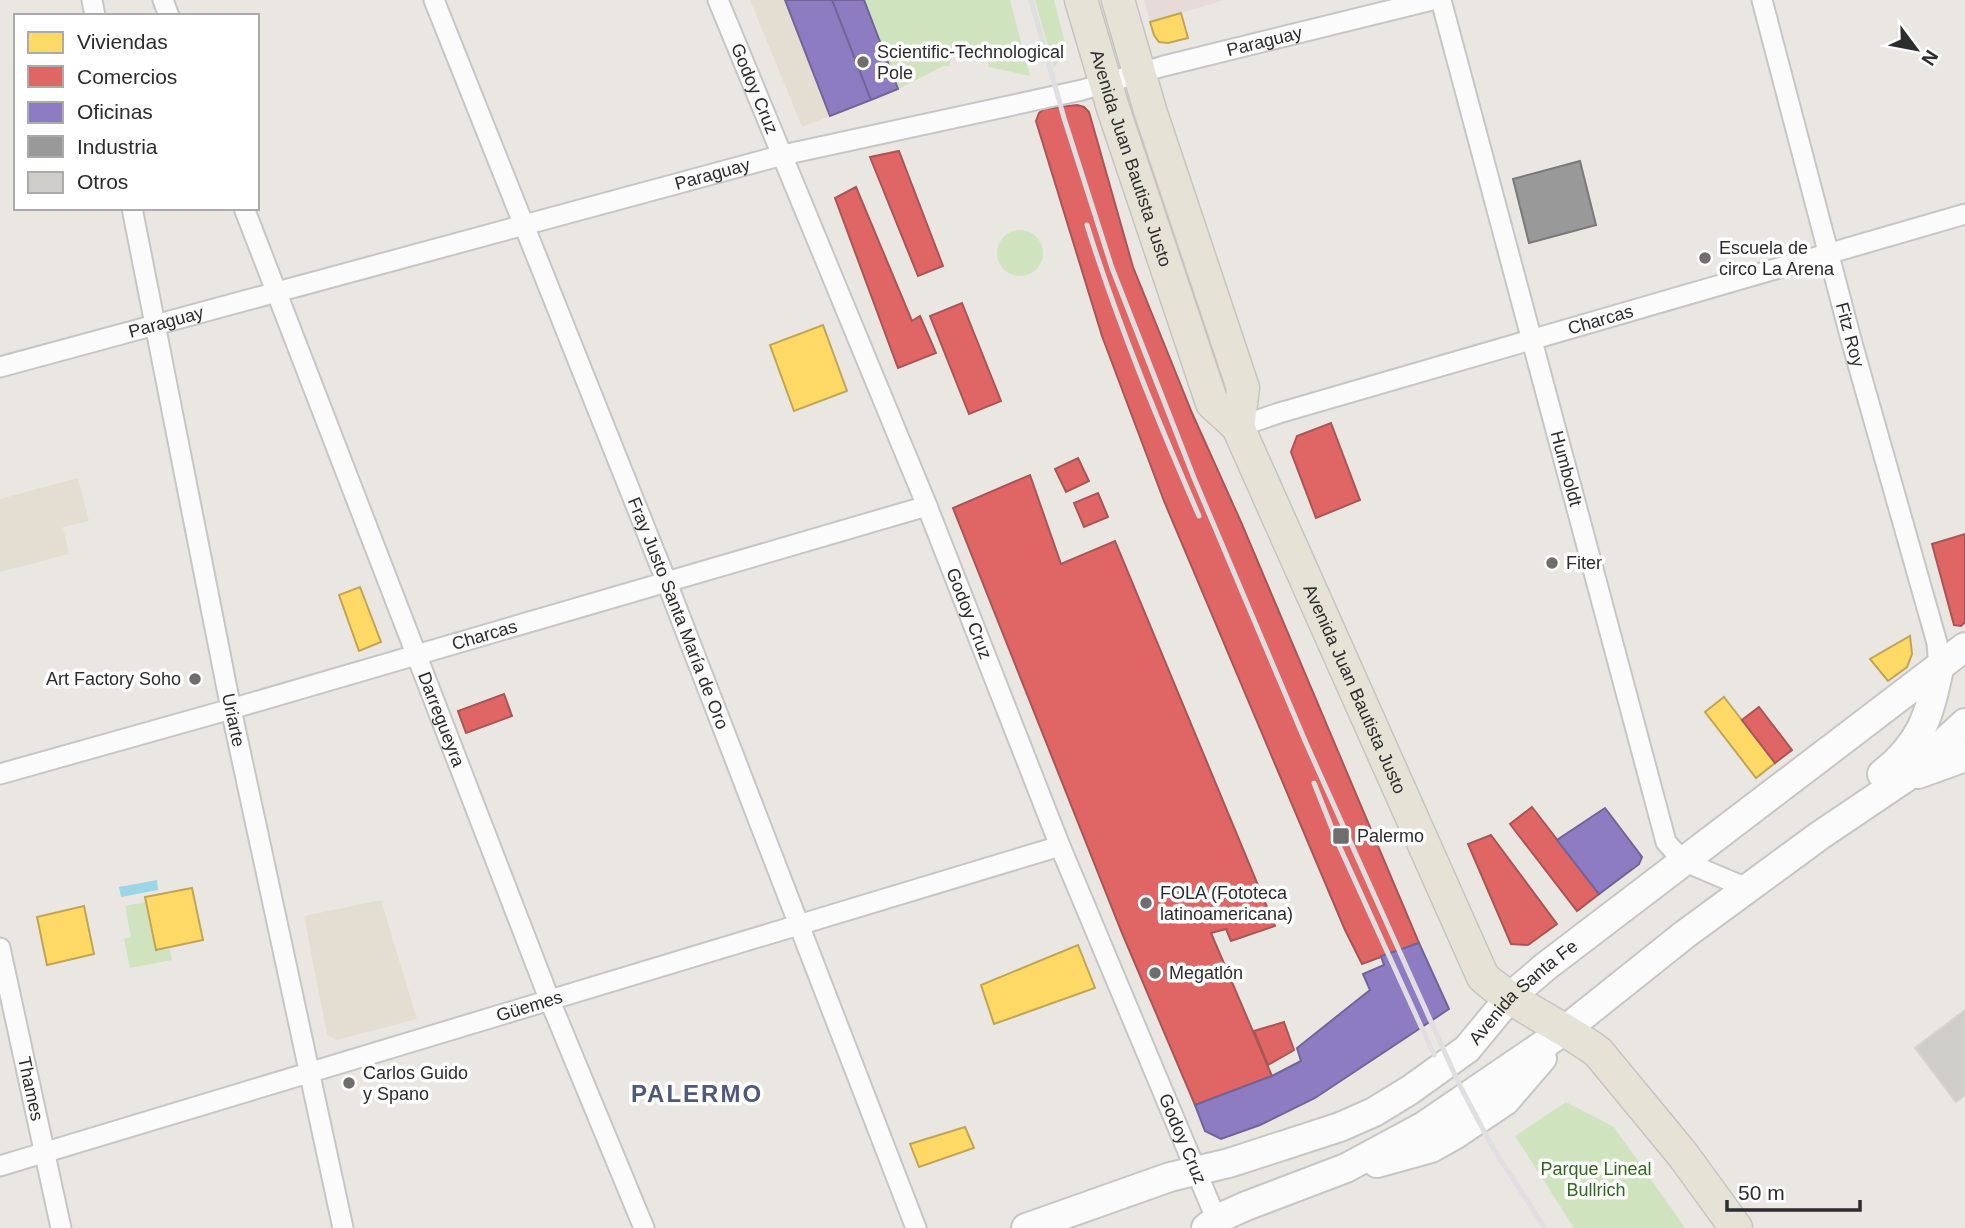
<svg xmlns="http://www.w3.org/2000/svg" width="1965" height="1228" viewBox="0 0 1965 1228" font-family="Helvetica,sans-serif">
  <rect width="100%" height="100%" fill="#eae7e3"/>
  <path fill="#e4ded2" d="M750,0H974L987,59L973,54L954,51L949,66H943L898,89L802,127Z
    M78,478L89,521L63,527L69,554L0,572V499Z
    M381,900L417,1019L336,1040L327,1035L304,916Z"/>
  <path fill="#e7dbda" d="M1144,0H1225L1150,22Z"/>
  <path fill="#cfe3be" d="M864,0H1010L1030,76L989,67L987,59L973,54L954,51L949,66H943L898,89Z
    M1035,0H1054L1067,51L1054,68Z
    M997 253a23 23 0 1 1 46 0a23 23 0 1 1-46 0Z
    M145,902L155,951L170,949L172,960L130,968L124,939L131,937L125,906Z
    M1566,1102L1614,1127L1685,1228H1574L1515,1136Z"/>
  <path fill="#9cd6e6" d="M157,880L158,890L121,897L119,887Z"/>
  <path fill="#ffd966" stroke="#c0a555" stroke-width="2" d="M1181,13L1188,38L1168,43L1159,42L1154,35L1150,22Z
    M823,325L847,391L794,411L770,345Z
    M360,587L381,642L359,651L339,595Z
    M1910,636L1912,654L1907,667L1888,681L1870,659Z
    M1724,697L1775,763L1756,778L1705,712Z
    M192,888L203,940L156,950L145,897Z
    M84,906L94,954L47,965L37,917Z
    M1078,945L1095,988L994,1024L981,985Z
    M965,1127L974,1148L919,1167L910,1144Z"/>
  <path fill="#e06666" stroke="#a55" stroke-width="2" d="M1077,105L1084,107L1089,112L1133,267L1192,413L1241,522L1419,943L1362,964L1345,930L1164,501L1102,336L1036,121L1039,113L1044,109Z
    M899,151L943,266L918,276L870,157Z
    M856,187L912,321L920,316L936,353L898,368L835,198Z
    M962,303L1001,401L969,414L930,316Z
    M1331,423L1360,500L1316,518L1291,452L1297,436Z
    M1078,458L1089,481L1066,492L1055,469Z
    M1030,475L1061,564L1115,541L1275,926L1231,941L1226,929L1211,933L1272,1076L1195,1105L1122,933L953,508Z
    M1098,493L1108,517L1084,527L1074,503Z
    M1965,534V622L1961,626L1954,625L1932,544Z
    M504,694L512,716L466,733L458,711Z
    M1759,707L1792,750L1775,763L1742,720Z
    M1532,807L1599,894L1577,911L1510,824Z
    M1491,835L1557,924L1528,945L1511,944L1468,844Z
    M1284,1022L1294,1050L1268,1065L1254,1031Z"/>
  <path fill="#8e7cc3" stroke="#716496" stroke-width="2" d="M785,0H832L871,100L830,116Z
    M832,0H864L898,89L871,100Z
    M1605,808L1642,857L1639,864L1599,894L1557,840Z
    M1419,943L1449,1009L1315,1098L1260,1125L1221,1139L1205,1131L1195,1105L1272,1076L1301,1061L1297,1048L1370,990L1363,974L1384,965L1381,956Z"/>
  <path fill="#999" stroke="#797979" stroke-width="2" d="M1580,161L1596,225L1529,243L1513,179Z"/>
  <path fill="#cfcdca" stroke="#d5d3cf" stroke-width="2" d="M1965,1010V1095L1956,1102L1915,1048Z"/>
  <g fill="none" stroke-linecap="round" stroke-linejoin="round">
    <g stroke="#c6c6c5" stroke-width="23">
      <g id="minor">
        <path d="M92,0L95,16"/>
        <path d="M163,0L169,16"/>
        <path id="s1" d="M434,0L667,583L916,1228"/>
        <path id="s2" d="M718,0L927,506L1060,846L1220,1228"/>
        <path id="s3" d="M1441,0L1666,842L1683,861L1749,889"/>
        <path id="s4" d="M1762,0L1852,343L1937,643L1939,668"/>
        <path id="s5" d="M132,208L231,709L343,1228"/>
        <path id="s6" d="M244,208L550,1001L644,1228"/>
        <path id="s7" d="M0,367L783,155L1082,90L1164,66L1432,0"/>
        <path id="s8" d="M1238,427L1279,413L1965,214"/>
        <path id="s9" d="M0,774L231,709L927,506"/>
        <path id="s10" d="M0,948L61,1228"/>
        <path id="s11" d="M0,1166L1060,846"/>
      </g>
    </g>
    <g stroke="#c6c6c5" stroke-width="32">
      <g id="secondary">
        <path d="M1882,774C1921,744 1930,715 1939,668"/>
        <path d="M1918,774L1965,757"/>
        <path d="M1377,1163L1431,1148L1456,1134L1505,1101L1542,1058"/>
        <path id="s12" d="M1026,1228L1170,1177L1229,1163L1340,1127L1374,1112L1410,1090L1467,1049L1510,997L1545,967L1965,647"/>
        <path d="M1206,1228L1217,1219L1246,1206L1346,1168L1424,1126L1565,1030L1684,935L1819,836L1905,778L1965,723"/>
      </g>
    </g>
    <g stroke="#c6c4c3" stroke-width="35">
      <g id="primary">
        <path id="s13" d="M1081,0L1113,108L1212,403L1238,427L1483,977C1517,1007 1562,1025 1598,1052L1683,1155L1736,1228"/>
        <path d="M1118,0L1150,110L1243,388L1238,427"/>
      </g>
    </g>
    <use href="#minor" stroke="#fcfbfb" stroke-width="19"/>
    <use href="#secondary" stroke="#fcfbfb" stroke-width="28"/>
    <use href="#primary" stroke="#e6e2d6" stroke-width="32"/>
    <path stroke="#dfdee0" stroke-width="5" d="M1031,0L1064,118L1112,268L1194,478L1306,743L1459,1084L1494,1150L1545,1228
      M1087,225C1118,324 1158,421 1199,516
      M1314,783L1337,841L1434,1055"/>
  </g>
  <g fill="#6f6e6d" stroke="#fff" stroke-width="2.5">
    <circle cx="863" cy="62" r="7"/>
    <circle cx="1705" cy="258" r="7"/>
    <circle cx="1552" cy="563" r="7"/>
    <circle cx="195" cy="679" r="7"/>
    <rect x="1332" y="827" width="18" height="18" rx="3.5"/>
    <circle cx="1146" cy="903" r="7"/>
    <circle cx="1155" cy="973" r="7"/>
    <circle cx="349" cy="1083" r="7"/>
  </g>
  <g text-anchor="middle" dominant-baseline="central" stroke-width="7" stroke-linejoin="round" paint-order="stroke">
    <g font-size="18" fill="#2d2d2d" stroke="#fff">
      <text stroke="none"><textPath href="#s7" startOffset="1306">Paraguay</textPath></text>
      <text stroke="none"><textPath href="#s2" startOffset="96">Godoy Cruz</textPath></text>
      <text stroke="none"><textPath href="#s13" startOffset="166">Avenida Juan Bautista Justo</textPath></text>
      <text stroke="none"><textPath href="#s7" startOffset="738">Paraguay</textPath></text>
      <text stroke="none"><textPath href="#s8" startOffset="378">Charcas</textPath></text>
      <text stroke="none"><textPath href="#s7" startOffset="172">Paraguay</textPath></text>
      <text stroke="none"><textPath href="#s4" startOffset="346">Fitz Roy</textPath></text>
      <text stroke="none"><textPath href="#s3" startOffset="485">Humboldt</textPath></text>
      <text stroke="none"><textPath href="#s1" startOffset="660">Fray Justo Santa María de Oro</textPath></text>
      <text stroke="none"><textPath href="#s2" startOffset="663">Godoy Cruz</textPath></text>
      <text stroke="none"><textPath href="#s9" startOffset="504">Charcas</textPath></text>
      <text stroke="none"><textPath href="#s13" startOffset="746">Avenida Juan Bautista Justo</textPath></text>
      <text stroke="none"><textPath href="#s5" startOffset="522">Uriarte</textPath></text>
      <text stroke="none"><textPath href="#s6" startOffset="548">Darregueyra</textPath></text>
      <text stroke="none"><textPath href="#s12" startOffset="560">Avenida Santa Fe</textPath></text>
      <text stroke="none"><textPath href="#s11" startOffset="553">Güemes</textPath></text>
      <text stroke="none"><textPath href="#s10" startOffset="144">Thames</textPath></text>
      <text stroke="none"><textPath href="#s2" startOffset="1230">Godoy Cruz</textPath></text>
    </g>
    <g font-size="18" fill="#2d2d2d" stroke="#fff" text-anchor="start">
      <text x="877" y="52">Scientific-Technological<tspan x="877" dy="21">Pole</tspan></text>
      <text x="1719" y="248">Escuela de<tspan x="1719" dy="21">circo La Arena</tspan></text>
      <text x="1566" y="563">Fiter</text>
      <text x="181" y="679" text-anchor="end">Art Factory Soho</text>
      <text x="1357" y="836">Palermo</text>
      <text x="1160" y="893">FOLA (Fototeca<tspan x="1160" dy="21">latinoamericana)</tspan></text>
      <text x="1169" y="973">Megatlón</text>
      <text x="363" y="1073">Carlos Guido<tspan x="363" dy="21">y Spano</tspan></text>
    </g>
    <g font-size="18" fill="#316720" stroke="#fff">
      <text x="1596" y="1169">Parque Lineal<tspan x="1596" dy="21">Bullrich</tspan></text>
    </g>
    <g font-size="24" font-weight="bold" letter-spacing="2" fill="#4f597b" stroke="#fff">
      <text x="697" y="1093">PALERMO</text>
    </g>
  </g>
  <rect x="14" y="14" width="245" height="196" fill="#ffffff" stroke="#ababab" stroke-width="2"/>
  <rect x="28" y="32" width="35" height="21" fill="#ffd966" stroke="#ababab" stroke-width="2"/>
  <text x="77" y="49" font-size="21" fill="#2d2d2d">Viviendas</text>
  <rect x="28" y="66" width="35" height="21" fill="#e06666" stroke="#ababab" stroke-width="2"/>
  <text x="77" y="84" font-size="21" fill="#2d2d2d">Comercios</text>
  <rect x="28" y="102" width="35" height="21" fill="#8e7cc3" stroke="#ababab" stroke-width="2"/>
  <text x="77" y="119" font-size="21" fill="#2d2d2d">Oficinas</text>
  <rect x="28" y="136" width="35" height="21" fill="#999999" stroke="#ababab" stroke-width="2"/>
  <text x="77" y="154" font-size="21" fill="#2d2d2d">Industria</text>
  <rect x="28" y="172" width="35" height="21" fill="#cfcdca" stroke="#ababab" stroke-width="2"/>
  <text x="77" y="189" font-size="21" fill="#2d2d2d">Otros</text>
  <g transform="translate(1916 49) rotate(122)" stroke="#ffffff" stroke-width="5" paint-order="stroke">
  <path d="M0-5L12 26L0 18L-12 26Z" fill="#2d2d2d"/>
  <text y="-10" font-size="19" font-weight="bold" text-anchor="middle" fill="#2d2d2d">N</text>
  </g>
  <path d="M1727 1200v10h133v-10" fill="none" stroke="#2d2d2d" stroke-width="3.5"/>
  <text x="1738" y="1200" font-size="21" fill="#2d2d2d" stroke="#ffffff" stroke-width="5" paint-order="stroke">50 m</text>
</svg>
